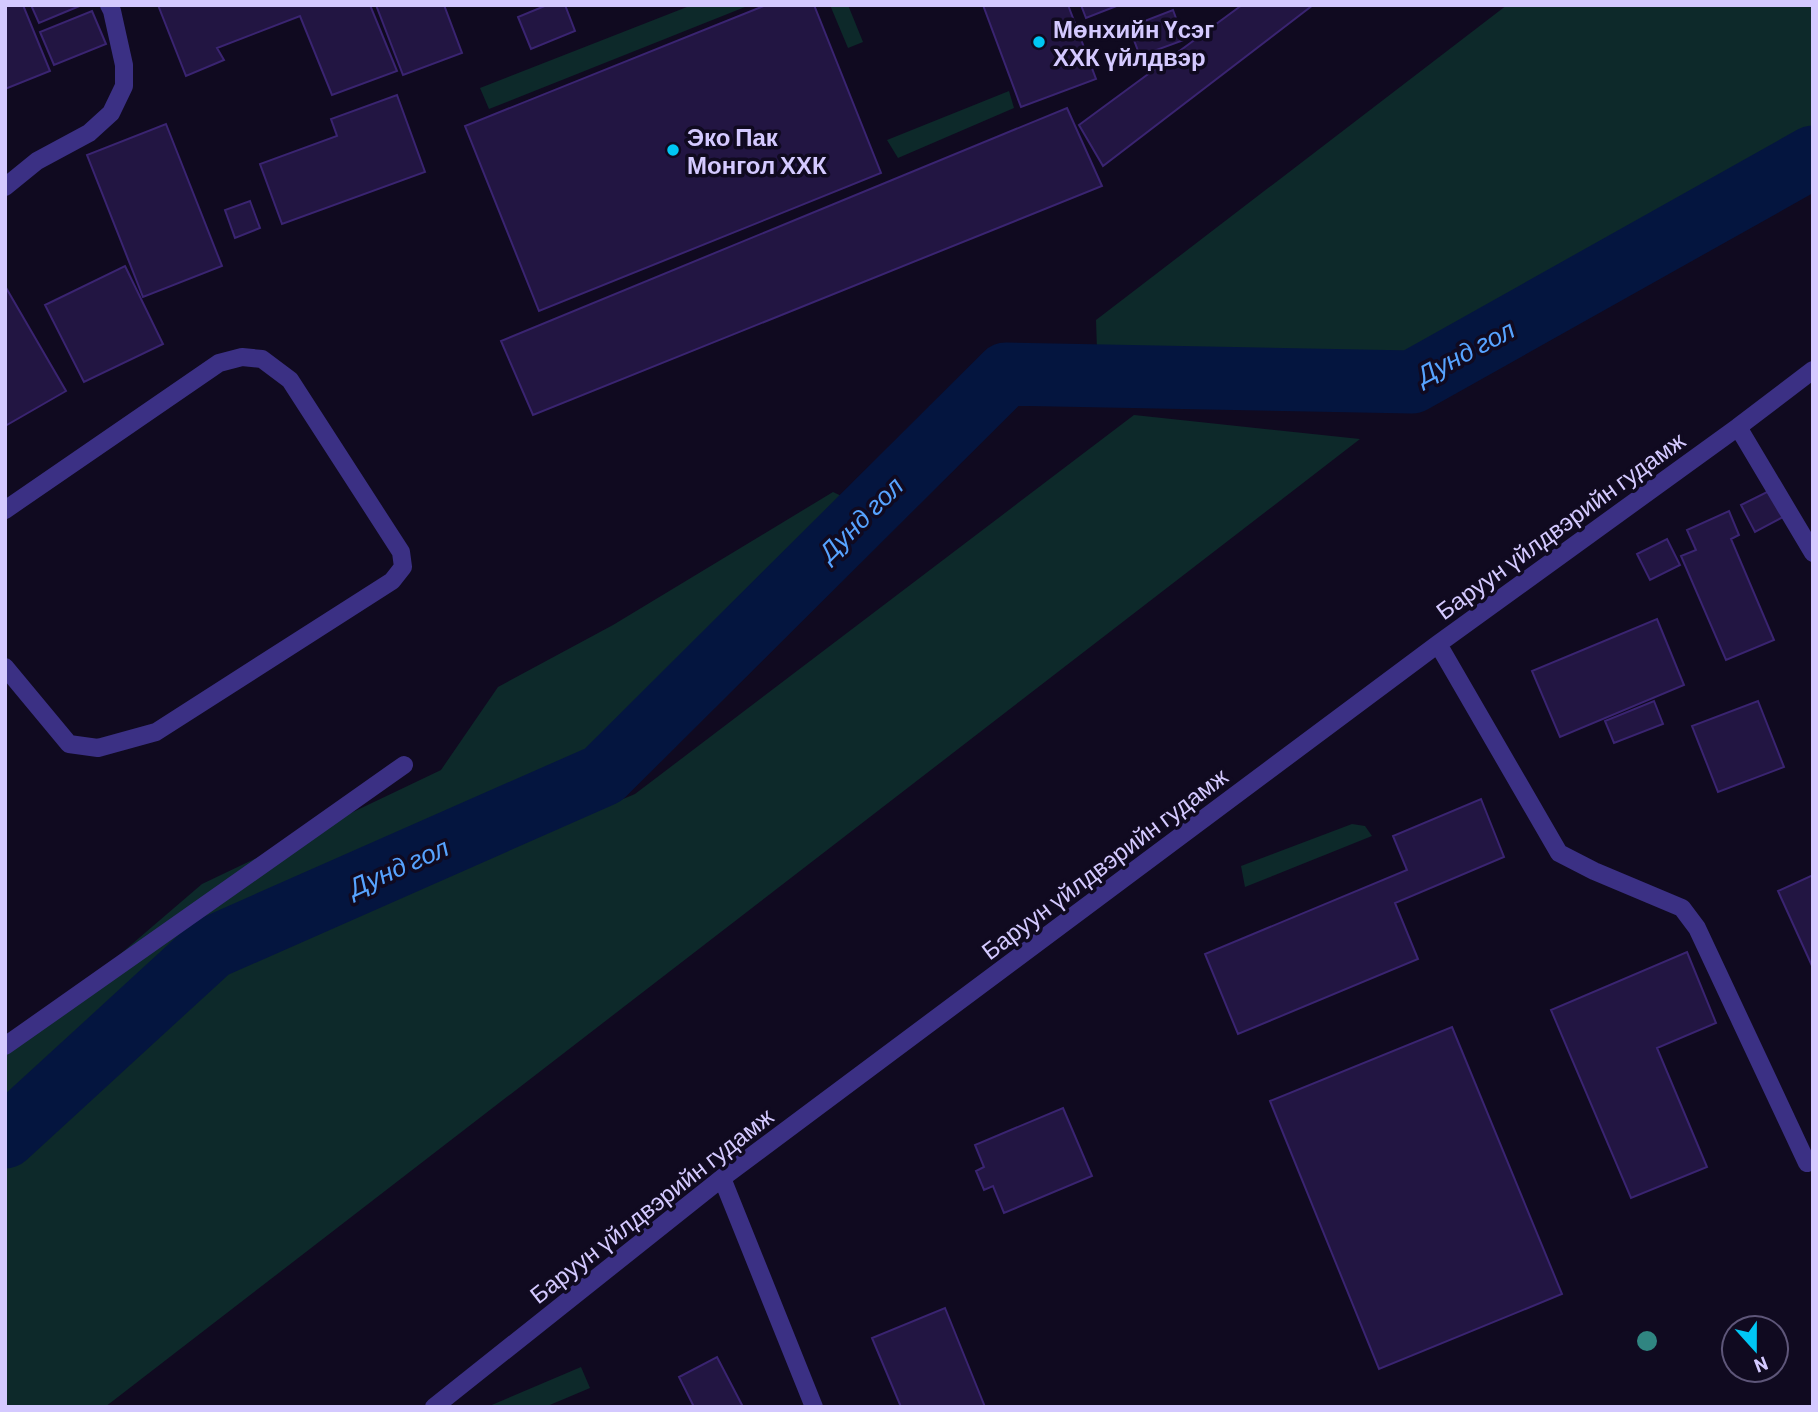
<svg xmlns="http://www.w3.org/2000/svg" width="1818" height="1412" viewBox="0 0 1818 1412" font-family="Barlow,sans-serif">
  <rect width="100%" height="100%" fill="#100a20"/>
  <path fill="#0d292a" d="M692,5H750L489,109L480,88Z
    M830,5H848L863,42L848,48Z
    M1507,5H1813V138L1402,367L1097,350L1096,320Z
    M1009,91L1014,108L898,158L887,140Z
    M1134,415L1360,439L105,1407H5V1159L196,978L635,794Z
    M833,492L897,522L600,764L220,931L5,1123V1053L202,884L441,770L498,687L613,625Z
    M1352,824L1365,826L1372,836L1245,887L1241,866Z
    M581,1367L590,1388L545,1407H487Z"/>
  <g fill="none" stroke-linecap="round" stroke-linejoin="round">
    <path stroke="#04153f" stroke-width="63" d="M5,1137L211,948L603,775L1006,374L1412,382L1813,157"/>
  </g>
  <path fill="#221542" stroke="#3a2471" stroke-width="2" d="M5,5H23L50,71L5,89Z
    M31,5H82L39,23Z
    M158,5H370L397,71L332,95L300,16L217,48L224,60L186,76Z
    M376,5H444L462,53L403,75Z
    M547,5H565L575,31L531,49L518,17Z
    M766,5H814L881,173L539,311L465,126Z
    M983,5H1068L1096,79L1021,107Z
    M1081,5H1119L1086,18Z
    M1242,5H1313L1103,166L1079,125Z
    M1173,10L1184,40L1140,56L1129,27Z
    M92,11L106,44L54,65L40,32Z
    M397,95L425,172L282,224L260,164L337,136L331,119Z
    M1067,108L1102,186L533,415L501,341Z
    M166,124L222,266L143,297L87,155Z
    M250,201L260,228L235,238L225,210Z
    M125,266L163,344L84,382L45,305Z
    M5,286L66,391L5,426Z
    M1771,490L1785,516L1755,532L1741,505Z
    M1729,511L1739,535L1731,539L1774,640L1726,660L1681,556L1696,550L1687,530Z
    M1667,539L1680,565L1650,580L1637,554Z
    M1657,619L1684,685L1560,737L1532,671Z
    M1654,701L1663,724L1614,743L1605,721Z
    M1758,701L1784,767L1718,792L1692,726Z
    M1481,799L1504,857L1395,903L1418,959L1238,1034L1205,954L1407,870L1393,836Z
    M1813,875V968L1778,891Z
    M1687,952L1716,1023L1657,1048L1707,1167L1631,1198L1551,1010Z
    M1452,1027L1562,1294L1379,1369L1270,1101Z
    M1063,1108L1092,1176L1004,1213L993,1186L984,1190L976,1171L984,1167L975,1145Z
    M945,1308L985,1407H901L872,1338Z
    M717,1357L742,1405L739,1407H694L679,1377Z"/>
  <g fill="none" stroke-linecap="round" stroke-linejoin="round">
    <path stroke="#3b3084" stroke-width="18" d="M5,187L37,161L89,133L111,113L124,86V65L112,11L109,5
      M1738,427L1813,553
      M5,510L219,363L242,357L262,359L290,380L401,552L403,567L392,581L156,732L98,748L69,744L5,667
      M1438,644L1559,853L1594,871L1682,908L1697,928L1807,1163
      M5,1046L404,765
      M722,1178L814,1407
      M434,1407L722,1178L1438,644L1738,427L1813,370"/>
  </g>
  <circle fill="#308581" cx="1647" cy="1341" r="10"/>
  <g fill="#00c7f4" stroke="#100a20" stroke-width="2.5">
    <circle cx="1039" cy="42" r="7"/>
    <circle cx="673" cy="150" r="7"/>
  </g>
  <g text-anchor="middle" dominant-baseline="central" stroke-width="7" stroke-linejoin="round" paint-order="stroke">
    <g font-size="24" font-weight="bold" fill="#d4c9ff" stroke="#100a20" text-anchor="start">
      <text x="1053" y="28">Мөнхийн Үсэг<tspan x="1053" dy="28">ХХК үйлдвэр</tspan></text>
      <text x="687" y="136">Эко Пак<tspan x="687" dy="28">Монгол ХХК</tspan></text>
    </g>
    <g font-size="24" fill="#d4c9ff" stroke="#100a20">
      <text transform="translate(1560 525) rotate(-36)">Баруун үйлдвэрийн гудамж</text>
      <text transform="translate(1104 863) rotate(-37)">Баруун үйлдвэрийн гудамж</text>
      <text transform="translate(651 1205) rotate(-38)">Баруун үйлдвэрийн гудамж</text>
    </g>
    <g font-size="26" font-style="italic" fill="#57a3ff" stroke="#100a20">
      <text transform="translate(1465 351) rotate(-28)">Дунд гол</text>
      <text transform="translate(860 518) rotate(-45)">Дунд гол</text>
      <text transform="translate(398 866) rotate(-24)">Дунд гол</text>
    </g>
  </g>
  <rect width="1818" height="1412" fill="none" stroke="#d4c9ff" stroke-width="14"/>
  <g transform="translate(1755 1349) rotate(159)"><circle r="33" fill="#100a20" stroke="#5e5679" stroke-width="2"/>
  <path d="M0-5L12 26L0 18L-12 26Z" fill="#00c7f4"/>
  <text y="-10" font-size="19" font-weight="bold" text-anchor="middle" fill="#d4c9ff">N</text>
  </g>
</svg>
